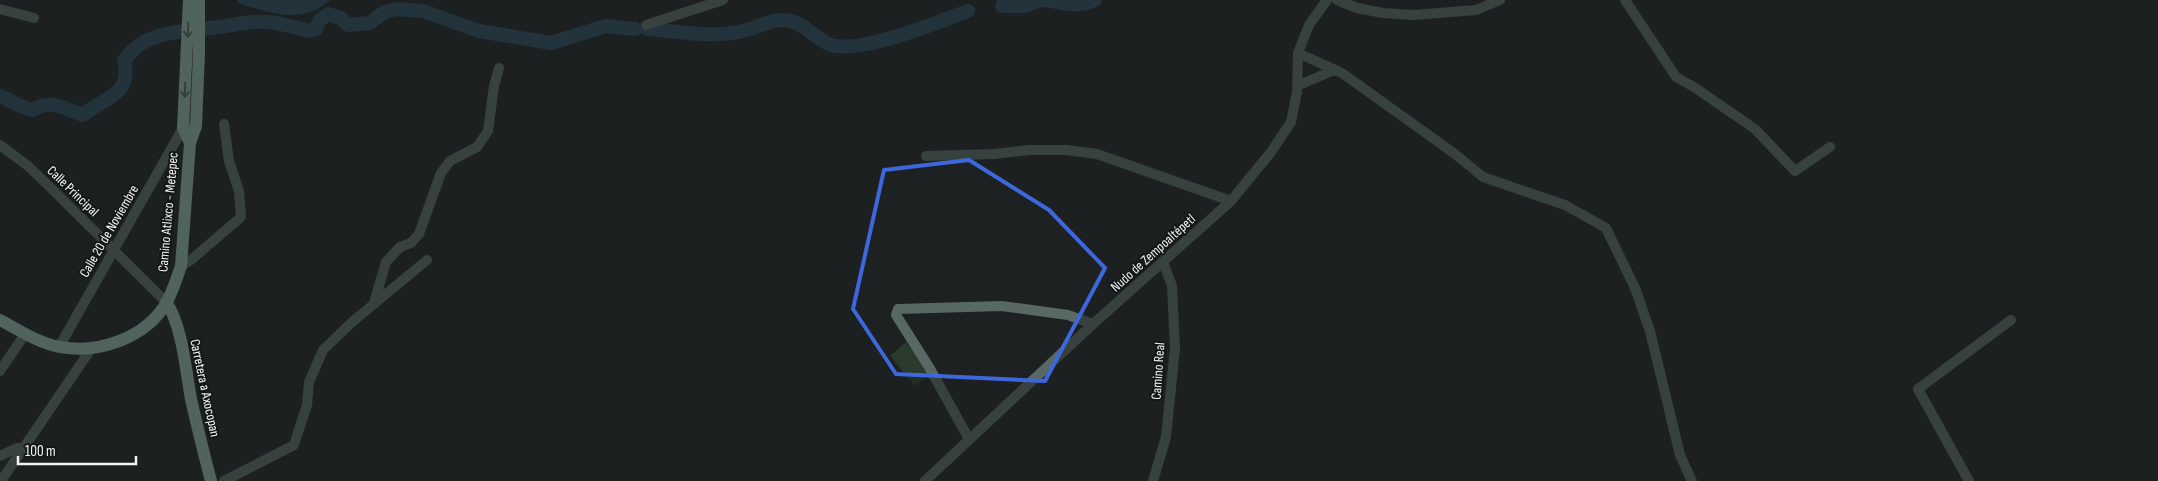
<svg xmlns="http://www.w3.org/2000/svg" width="2158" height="481" viewBox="0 0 2158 481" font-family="'Sofia Sans Condensed',sans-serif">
  <rect width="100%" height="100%" fill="#1d2121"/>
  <path fill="#2a3a2d" d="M906,342L931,373L915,386L890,356Z"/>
  <path fill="#294a5d" d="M238,0H331C323,5 316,11 307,13C286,20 258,9 237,3Z"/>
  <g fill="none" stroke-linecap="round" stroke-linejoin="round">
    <path stroke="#294a5d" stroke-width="2.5" d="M1001,0L1002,6"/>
    <path stroke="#294a5d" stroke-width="14" d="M1044,0C1065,2 1073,9 1095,0
      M1002,6H1025L1041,0
      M647,29C679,31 707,38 738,32C753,30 768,20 782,20C803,20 811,36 829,44C857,56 938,22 968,11
      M0,96C12,101 20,108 33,110C49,98 66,109 83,115C103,98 133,95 124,61C144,29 186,32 219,27C236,25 251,20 268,22C282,23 296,28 310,31L316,29L319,21L328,14L341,18L348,25L370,23L384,12L397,9L423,11L479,31L551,43L606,26L635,29"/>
    <path stroke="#586963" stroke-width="10" d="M1337,0L1357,8L1383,13L1414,15L1476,10L1500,0
      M1625,0L1676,77L1694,87L1755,129L1795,171L1830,147
      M0,9L34,18
      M646,25L723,0
      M1298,53L1342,73L1455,154L1483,177L1565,205L1606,228L1635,288L1650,331L1680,455L1692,481
      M1297,86L1334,70
      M0,145L28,166L55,192L166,302
      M926,156L994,154L1029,150H1066L1097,154L1231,201
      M181,266L191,260L241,217L239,191L229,161L224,124
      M374,303L386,262L400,247L411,243L419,234L441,173L450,161L477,147L488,131L494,86L499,68
      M59,347L183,128L188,127
      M0,371L25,334
      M969,439L929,367L896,315L898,309L1002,306L1068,315L1093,324
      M0,456L17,448L24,449
      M1,481L91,349
      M224,481L294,445L307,405L309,382L323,350L351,323L427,260
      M925,481L1093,324L1231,201L1271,152L1291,122L1297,92L1298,53L1309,25L1327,0
      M1153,481L1166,437L1175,348L1172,286L1163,262
      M1969,481L1918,389L2011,320"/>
    <path stroke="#8fb3a6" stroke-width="12" d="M189,0L183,128L190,143
      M166,302C182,324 186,372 191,399C197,426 204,454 211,481
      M0,320C19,330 38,343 60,347C99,354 146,338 167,302C173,290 177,278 181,266L190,143L196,126L199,53V0"/>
  </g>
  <defs><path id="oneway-shaft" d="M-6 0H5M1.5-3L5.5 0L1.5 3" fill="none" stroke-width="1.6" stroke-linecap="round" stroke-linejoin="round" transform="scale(1.25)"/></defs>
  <g stroke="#52665f">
    <use href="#oneway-shaft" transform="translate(188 30) rotate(93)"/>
    <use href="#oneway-shaft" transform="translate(185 90) rotate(92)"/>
  </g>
  <path d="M0 0H2158V481H0ZM969,160L1049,210L1105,268L1045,381L896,374L853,309L884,170Z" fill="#1d2121" fill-opacity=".55" fill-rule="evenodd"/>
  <path fill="none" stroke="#3d67dc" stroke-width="4" stroke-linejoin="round" d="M969,160L1049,210L1105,268L1045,381L896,374L853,309L884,170Z"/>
  <g text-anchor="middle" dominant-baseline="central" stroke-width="4" stroke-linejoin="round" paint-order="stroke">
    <g font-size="14" fill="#f1f4f4" stroke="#141818">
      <text transform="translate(73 191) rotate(44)">Calle Principal</text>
      <text transform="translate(168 212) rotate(-85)">Camino Atlixco - Metepec</text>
      <text transform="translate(109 231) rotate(-60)">Calle 20 de Noviembre</text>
      <text transform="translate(1153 253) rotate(-42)">Nudo de Zempoaltépetl</text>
      <text transform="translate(1158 371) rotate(-86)">Camino Real</text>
      <text transform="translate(205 388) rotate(78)">Carretera a Axocopan</text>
    </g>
  </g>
  <path d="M18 456v8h118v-8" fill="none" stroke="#f1f4f4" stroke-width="2.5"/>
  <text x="25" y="456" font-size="15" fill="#f1f4f4" stroke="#141818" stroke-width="4" paint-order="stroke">100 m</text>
</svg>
